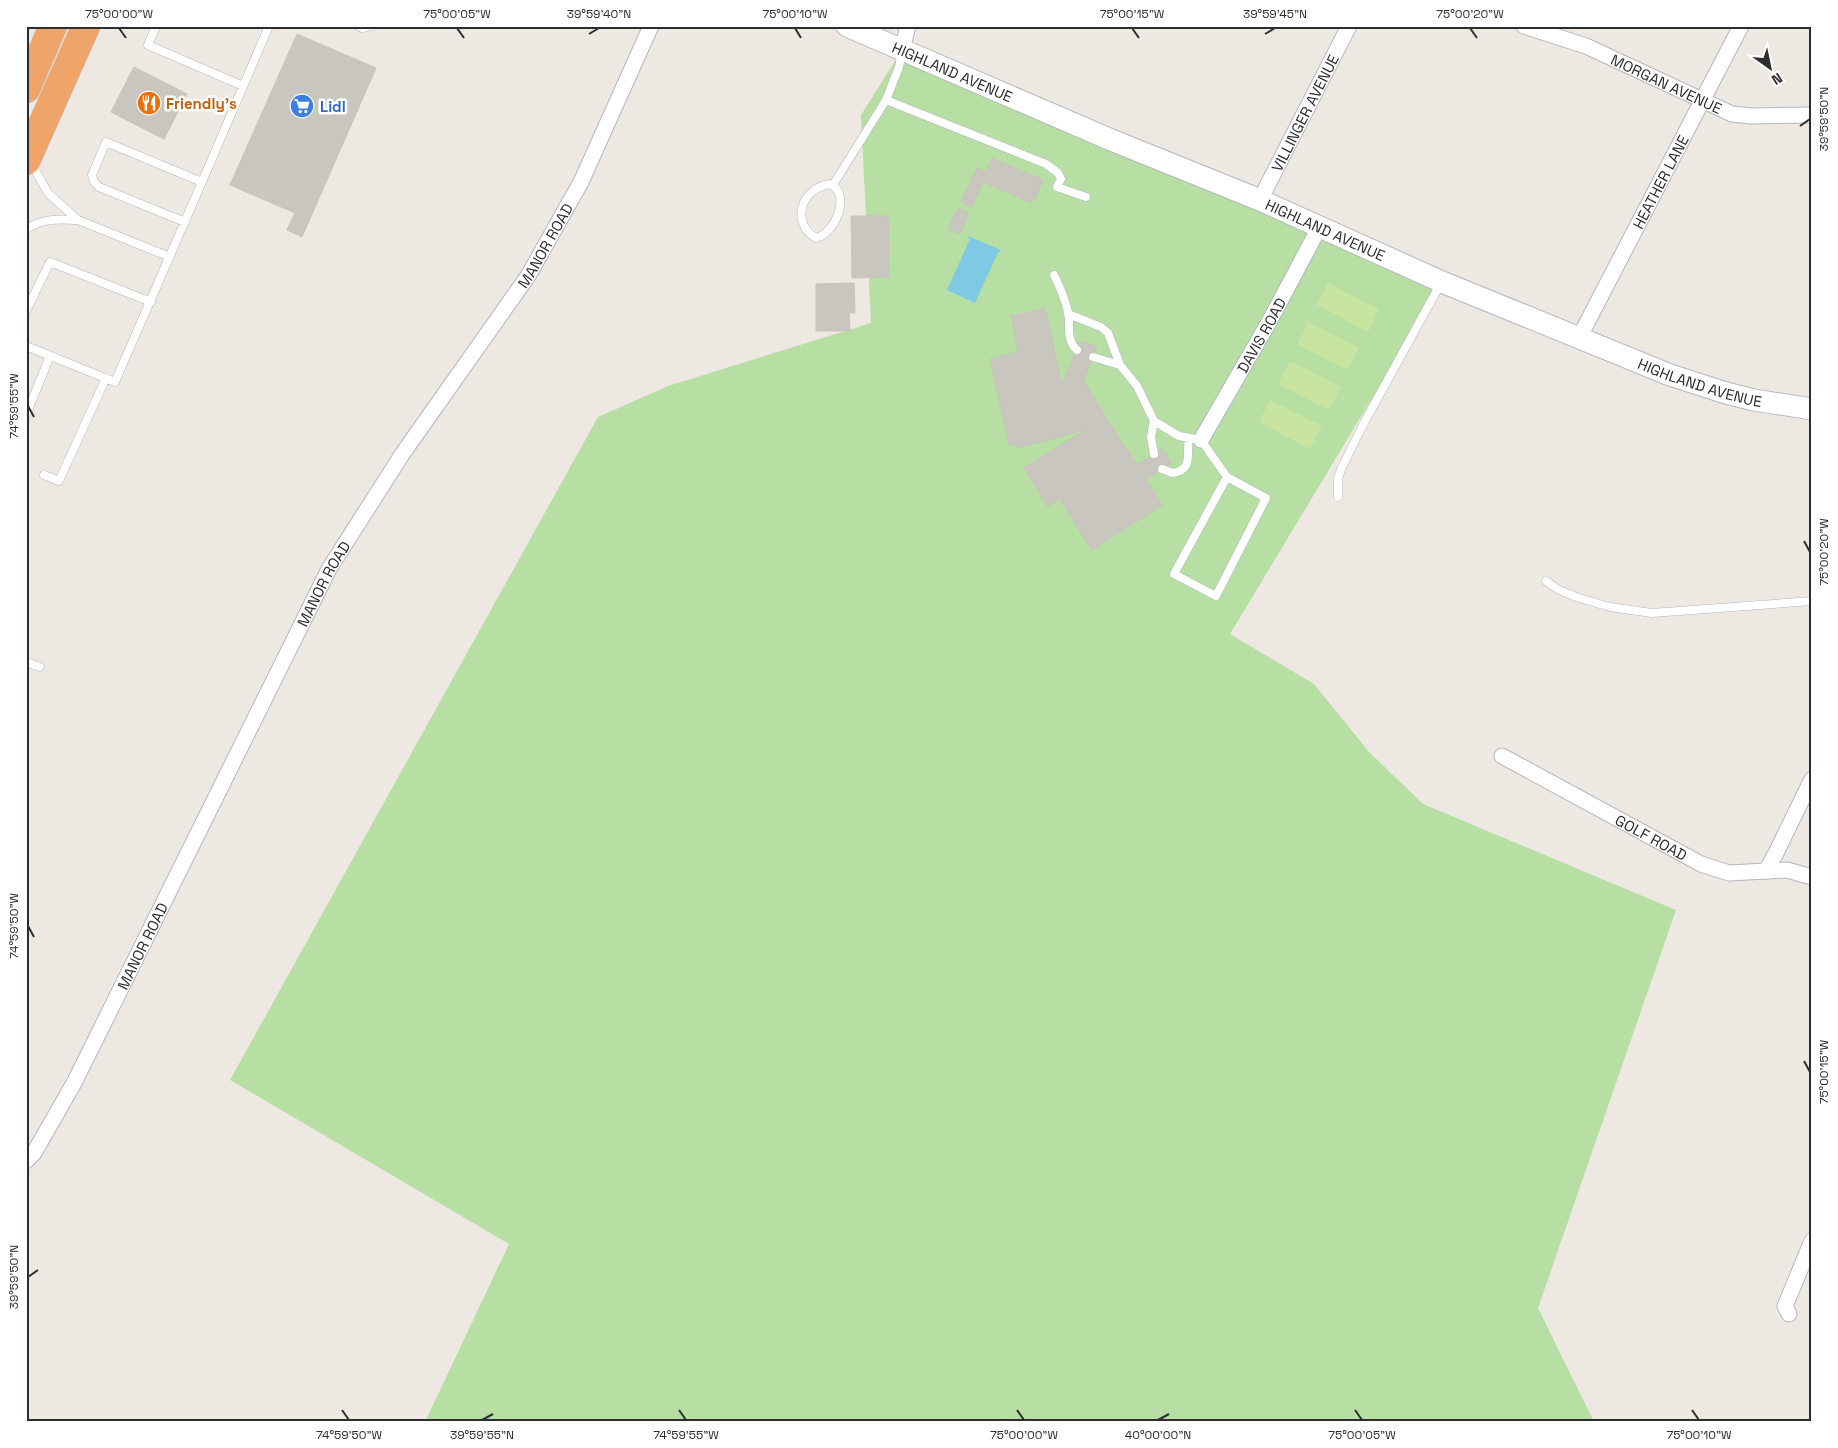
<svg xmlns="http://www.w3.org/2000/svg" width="1838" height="1448" viewBox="0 0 1838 1448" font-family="'Space Grotesk',sans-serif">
  <rect width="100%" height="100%" fill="#ede8e1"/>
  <path fill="#b7dea3" d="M902,50L1442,282L1230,634L1314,684L1369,752L1423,804L1676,910L1538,1308L1594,1422H425L509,1244L230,1080L598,417L668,386L871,323L861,115Z"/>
  <path fill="#c7e4a0" d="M1328,283L1379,309L1368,332L1317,305Z
    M1308,322L1359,348L1348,370L1297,344Z
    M1290,361L1341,387L1329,410L1278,384Z
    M1270,400L1322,426L1310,449L1259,422Z"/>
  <path fill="#7fc9e4" d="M968,236L1001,250L1000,252H998L975,303L947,290L970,239L968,238Z"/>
  <path fill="#c9c6bf" stroke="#c8c3ba" d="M297,34L376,68L302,237L287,230L295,213L230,185Z
    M134,67L187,94L164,139L111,112Z
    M992,158L1043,180L1035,199H1033L1031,203L983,182L972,207L961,202L977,168L986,172Z
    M958,208L969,213L960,234L948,229Z
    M851,216H888L889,277L852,278Z
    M854,283L855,313H849L850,331H816V284Z
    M1045,308L1062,385L1074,355H1079L1082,352V348L1079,344L1080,341L1097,347L1095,352H1091L1088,355V359L1091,362L1083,381L1123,444L1138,465L1149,457L1153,459H1157L1159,455V450L1162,448L1171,463L1168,465L1159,464L1157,467V472L1146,480L1162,505L1092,550L1060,499L1048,507L1024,468L1085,430L1017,448L1016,443L1009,445L990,359L1018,352L1011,316Z"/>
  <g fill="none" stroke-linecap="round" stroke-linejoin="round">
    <g stroke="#b4b7bf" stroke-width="9">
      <path id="lane" d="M156,26L148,45L243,86
        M359,26L362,28L371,26
        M902,52L899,67L886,100L1046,164L1058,173L1061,179L1057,187L1086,197
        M31,163L48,193L78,220L170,257
        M202,182L269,26
        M830,184C851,193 837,232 816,238C790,223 801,188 830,184Z
        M833,185L886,100
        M26,229C45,218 57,219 78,220
        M1054,275C1060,287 1065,299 1068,312C1071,325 1065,339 1077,350
        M26,311L50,262L151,302
        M1068,314L1101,327L1108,333L1120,365L1137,386L1154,421L1151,437L1154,454
        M26,346L115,382L202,182L106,142L92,175L94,182L99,187L185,222
        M1093,357L1120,365
        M26,415L50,356
        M1154,421L1179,436L1201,440L1227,477L1266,498L1216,596L1174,574L1227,477
        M1162,469L1172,473C1194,470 1186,454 1189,438
        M44,475L59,481L106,378
        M1338,497V479L1341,469L1364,423L1441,283
        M1546,581L1559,590L1579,598L1610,607L1652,613L1812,601
        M26,662L40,667"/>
    </g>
    <g stroke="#b4b7bf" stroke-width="17">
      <g id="street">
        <path id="s1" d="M1524,26L1586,46L1732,114L1751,116L1812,115"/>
        <path d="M902,50L908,26"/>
        <path id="s2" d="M1260,200L1349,26"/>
        <path id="s3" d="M1579,338L1741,26"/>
        <path id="s4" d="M1201,440L1269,322L1319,228"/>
        <path id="s5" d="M1502,756L1701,864L1729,873L1787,870L1812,877"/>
        <path d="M1766,871L1776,853L1812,779"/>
        <path id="s6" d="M26,1161L34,1153L74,1083L329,569L403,453L528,276L581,182L651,26"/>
        <path d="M1789,1314L1785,1306L1812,1241"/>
      </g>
    </g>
    <g stroke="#b4b7bf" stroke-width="23">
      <g id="secondary">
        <path id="s7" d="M847,26L1109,139L1260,200L1442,282L1670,375L1726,393L1754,400L1812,409"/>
      </g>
    </g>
    <g stroke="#c8c8c8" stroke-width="29">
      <path id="highway" d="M26,89L53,26
        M26,161L86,26"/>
    </g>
    <use href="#lane" stroke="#fff" stroke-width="8"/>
    <use href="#street" stroke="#fff" stroke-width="15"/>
    <use href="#secondary" stroke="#fff" stroke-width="21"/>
    <use href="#highway" stroke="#efa46a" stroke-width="28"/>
  </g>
  <path fill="none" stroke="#2d2d2d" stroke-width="2" d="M119,28L126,38M457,28L464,38M795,28L801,38M1132,28L1139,38M1470,28L1477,38M589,34L599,28M1265,34L1275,28M1800,126L1810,119M28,406L34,417M1804,541L1810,552M28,926L34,937M1804,1061L1810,1072M28,1277L38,1270M342,1410L349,1420M679,1410L686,1420M1017,1410L1024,1420M1355,1410L1362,1420M1692,1410L1699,1420M482,1420L493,1414M1158,1420L1169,1414"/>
  <defs>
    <g id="restaurant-disc" transform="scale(1.25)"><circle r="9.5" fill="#e8710a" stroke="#fff"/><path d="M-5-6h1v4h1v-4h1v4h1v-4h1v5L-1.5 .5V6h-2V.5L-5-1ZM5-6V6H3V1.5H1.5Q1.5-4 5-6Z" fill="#fff"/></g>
    <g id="supermarket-disc" transform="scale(1.25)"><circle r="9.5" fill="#3f7fe0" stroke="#fff"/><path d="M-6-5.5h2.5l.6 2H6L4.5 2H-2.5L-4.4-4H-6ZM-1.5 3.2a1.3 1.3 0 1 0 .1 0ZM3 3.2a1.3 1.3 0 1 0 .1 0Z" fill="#fff"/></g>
  </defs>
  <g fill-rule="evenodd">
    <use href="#restaurant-disc" x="149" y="103"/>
    <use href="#supermarket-disc" x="302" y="106"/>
  </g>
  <g text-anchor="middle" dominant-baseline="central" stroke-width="5" stroke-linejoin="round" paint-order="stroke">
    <g font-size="15" fill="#2d2d2d" stroke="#fff">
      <text stroke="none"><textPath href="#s7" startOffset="115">HIGHLAND AVENUE</textPath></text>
      <text stroke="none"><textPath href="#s1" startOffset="154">MORGAN AVENUE</textPath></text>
      <text stroke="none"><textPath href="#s2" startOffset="98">VILLINGER AVENUE</textPath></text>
      <text stroke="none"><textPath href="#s3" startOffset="176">HEATHER LANE</textPath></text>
      <text stroke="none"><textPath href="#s7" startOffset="520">HIGHLAND AVENUE</textPath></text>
      <text stroke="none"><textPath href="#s6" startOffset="1055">MANOR ROAD</textPath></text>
      <text stroke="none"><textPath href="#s4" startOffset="121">DAVIS ROAD</textPath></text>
      <text stroke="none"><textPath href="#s7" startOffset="925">HIGHLAND AVENUE</textPath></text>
      <text stroke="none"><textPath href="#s6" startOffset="650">MANOR ROAD</textPath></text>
      <text stroke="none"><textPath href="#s5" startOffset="170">GOLF ROAD</textPath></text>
      <text stroke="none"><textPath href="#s6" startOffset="245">MANOR ROAD</textPath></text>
    </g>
    <g font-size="15" font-weight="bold" fill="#c56008" stroke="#fff" text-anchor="start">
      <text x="166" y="103">Friendly's</text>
    </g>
    <g font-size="15" font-weight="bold" fill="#366cbe" stroke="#fff" text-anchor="start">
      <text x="320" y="106">Lidl</text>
    </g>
  </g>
  <rect width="1838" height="1448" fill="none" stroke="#ffffff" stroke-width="55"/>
  <g transform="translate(1770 68) rotate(147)" stroke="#ffffff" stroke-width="4" paint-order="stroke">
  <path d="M0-4L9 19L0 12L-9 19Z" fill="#2d2d2d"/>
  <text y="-8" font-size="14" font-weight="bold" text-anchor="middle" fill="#2d2d2d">N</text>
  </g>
  <rect x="28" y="28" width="1782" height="1392" fill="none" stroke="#2d2d2d" stroke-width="2"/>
  <g font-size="12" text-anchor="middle" fill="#2d2d2d">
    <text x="119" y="18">75°00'00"W</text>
    <text x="457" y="18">75°00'05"W</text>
    <text x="599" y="18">39°59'40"N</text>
    <text x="795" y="18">75°00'10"W</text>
    <text x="1132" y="18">75°00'15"W</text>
    <text x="1275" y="18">39°59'45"N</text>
    <text x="1470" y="18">75°00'20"W</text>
    <text transform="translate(1824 119) rotate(-90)" y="4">39°59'50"N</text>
    <text transform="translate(14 406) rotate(-90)" y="4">74°59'55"W</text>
    <text transform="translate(1824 552) rotate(-90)" y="4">75°00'20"W</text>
    <text transform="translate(14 926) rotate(-90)" y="4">74°59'50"W</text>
    <text transform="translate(1824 1072) rotate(-90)" y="4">75°00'15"W</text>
    <text transform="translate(14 1277) rotate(-90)" y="4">39°59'50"N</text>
    <text x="349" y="1439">74°59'50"W</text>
    <text x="482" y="1439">39°59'55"N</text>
    <text x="686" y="1439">74°59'55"W</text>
    <text x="1024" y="1439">75°00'00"W</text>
    <text x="1158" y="1439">40°00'00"N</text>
    <text x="1362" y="1439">75°00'05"W</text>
    <text x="1699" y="1439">75°00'10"W</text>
  </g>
</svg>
